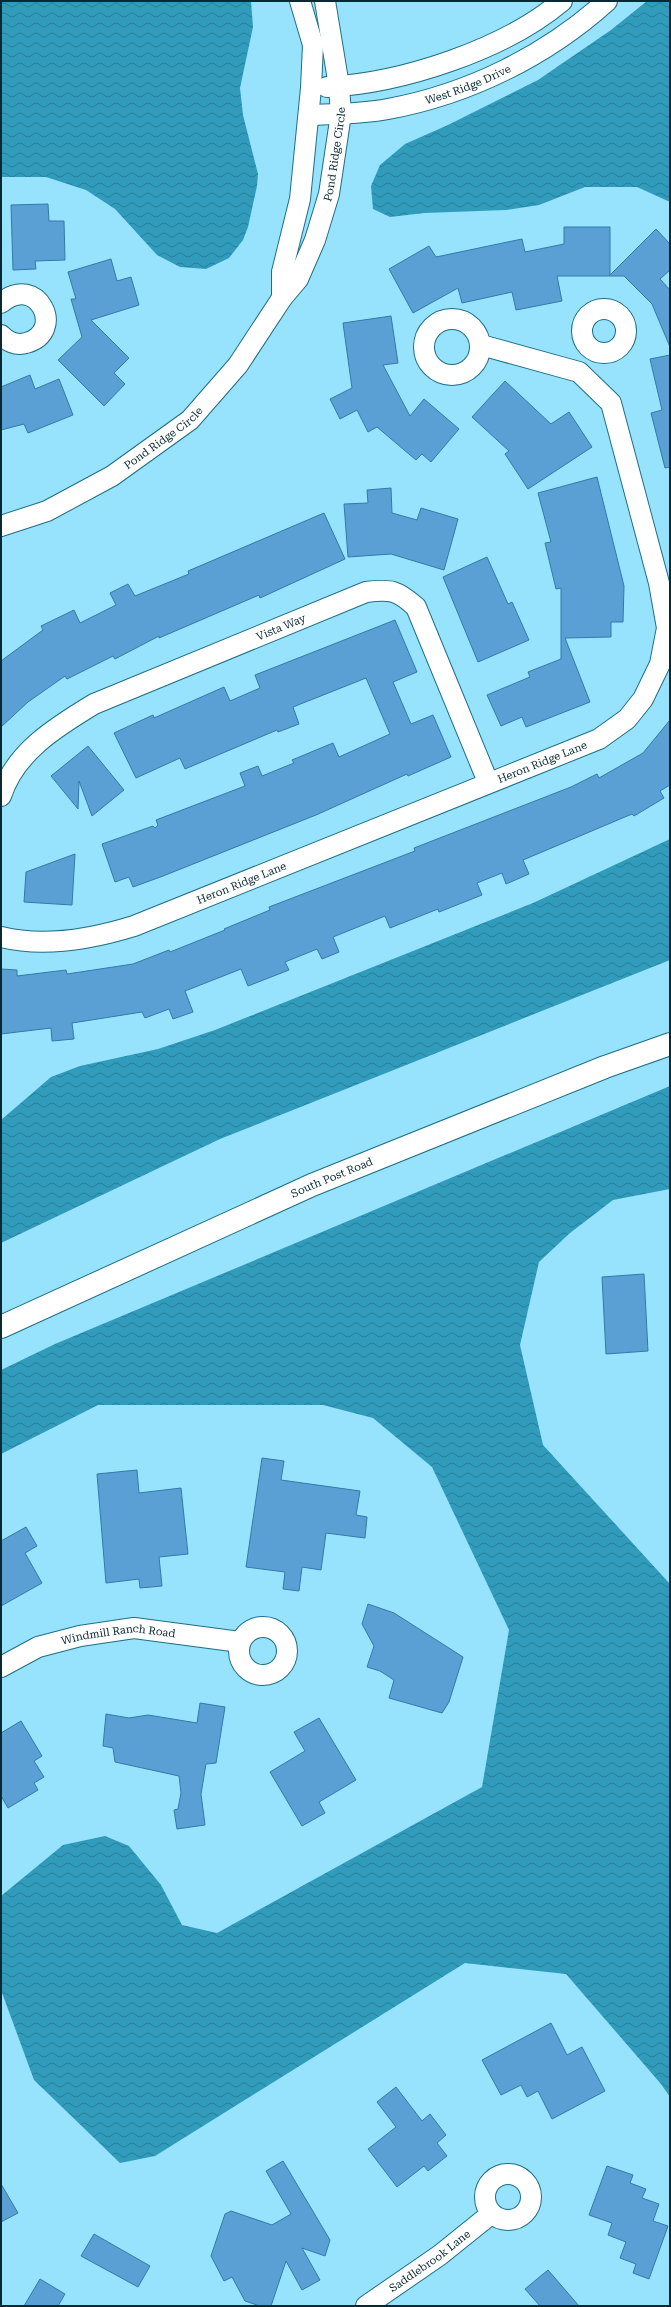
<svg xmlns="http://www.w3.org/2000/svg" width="671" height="2307" viewBox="0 0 671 2307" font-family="'Roboto Serif',serif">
  <defs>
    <pattern id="water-waves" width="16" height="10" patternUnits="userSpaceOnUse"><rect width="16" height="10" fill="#319bbc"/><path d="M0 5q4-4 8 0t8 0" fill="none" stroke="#287e99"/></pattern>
  </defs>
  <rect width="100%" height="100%" fill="#97e2fd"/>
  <path fill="url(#water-waves)" d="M1,1H251L253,27L240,88L243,115L258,174L257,186L248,227L243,240L229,258L206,269L180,267L157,255L115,209L86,190L46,177H1Z
    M647,1H670V202L637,187H585L539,205L506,210L424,213L390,217L373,209L371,186L380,165L405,144L448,125L538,80L611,30Z
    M670,839V960L220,1139L1,1243V1120L51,1077L80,1066L158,1049L215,1030L533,903Z
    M670,1086V1189L613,1200L570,1233L539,1262L520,1345L543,1445L670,1584V2097L661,2084L566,1974L465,1963L155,2156L120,2163L34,2080L1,1990V1896L63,1845L105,1836L129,1846L161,1885L182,1925L217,1933L482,1787L509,1630L432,1467L373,1418L323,1405H98L1,1454V1370L55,1344Z"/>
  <path fill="#5ba0d4" stroke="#3379aa" d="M48,204L49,221H64L65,260L35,261L36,269L13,270L11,205Z
    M564,227H610V275L656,229L670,244V270L660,279L670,290V347L652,304L624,276H557L562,301L516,310L512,292L462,303L458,288L413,313L389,269L429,246L436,257L522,239L525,252L564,244Z
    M111,259L117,281L131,277L139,305L91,320L129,358L114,373L125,384L104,406L58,360L82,337L71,299H76L68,272Z
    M391,316L398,363L383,365L410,416L424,399L459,429L431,462L422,454L416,460L377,427L368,432L357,410L340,419L330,399L352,388L343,323Z
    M670,355V467L665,468L651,413L662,410L650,359Z
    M30,375L35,389L59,379L73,415L28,433L24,424L1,430V387Z
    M505,381L551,424L569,412L592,447L528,489L505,454L509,451L472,417Z
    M597,477L624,586L623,622H611V637L565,638L590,702L526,727L522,717L501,726L487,695L530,677L528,672L561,659V588L556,589L545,543L551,542L538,493Z
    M391,488L392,513L417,520L421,508L458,519L444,570L391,554L348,557L344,504L368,503L367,490Z
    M324,513L345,559L260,598L259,595L159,638V636L115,659L113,656L67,679L65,676L28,702L1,727V661L43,630L41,626L74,610L80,623L116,605L110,593L128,584L135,596L189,574L188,571Z
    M487,557L508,604L512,602L529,640L478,662L443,577Z
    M395,620L417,672L393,682L411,724L433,715L451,757L408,776L407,774L316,815L163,876L133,887L129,877L115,882L102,844L153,826L155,828L158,825L156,820L245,786L240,773L258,766L262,776L294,763L292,760L333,743L339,757L390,734L366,678L293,707L299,724L278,732L277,730L185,769L180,758L136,778L114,733L153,715L154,718L224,687L230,701L260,688L255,675Z
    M670,720V785L660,791L664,798L634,816L632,814L523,860L529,874L506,884L502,873L477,883L482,895L439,912L438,909L390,928L385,916L333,937L339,952L322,959L317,949L285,962L289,970L248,986L241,969L185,991L193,1012L173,1019L169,1009L145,1018L142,1012L72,1023L74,1039L52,1041L51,1028L1,1034V969L17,970V976L66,970L67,974L133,964L169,950L170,952L225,930L224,929L270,910L269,907L415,851L414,848L571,787L597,774L599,778L643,753Z
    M88,746L124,790L92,816L79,781L78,809L51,776Z
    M75,854L72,905L24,902L26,872Z
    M644,1274L648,1351L606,1354L602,1277Z
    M262,1458L284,1461L281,1480L360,1491L356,1515L367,1517L365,1538L326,1533L321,1570L302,1567L299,1591L283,1589L285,1572L246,1567Z
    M137,1470L139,1493L181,1488L188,1554L159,1557L162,1586L140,1588L139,1579L106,1583L97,1474Z
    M26,1527L37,1546L25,1553L42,1583L1,1606V1541Z
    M368,1604L394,1613L463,1657L449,1702L442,1713L389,1698L394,1680L380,1671L367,1667L374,1646L362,1624Z
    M200,1703L225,1707L216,1763L206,1764L201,1794L205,1825L177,1829L174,1810L178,1809L181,1793L179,1776L115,1762L113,1748L103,1746L106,1714L129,1718L148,1715L197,1723Z
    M319,1718L356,1780L319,1802L325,1813L302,1826L270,1772L305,1751L294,1732Z
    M21,1721L42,1756L34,1761L44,1777L34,1783L38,1790L8,1808L1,1796V1733Z
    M551,2023L567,2055L582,2047L605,2091L552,2119L538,2091L527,2097L521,2085L501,2095L482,2060Z
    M396,2087L422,2121L430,2114L446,2135L437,2143L447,2156L428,2171L424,2166L397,2187L368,2149L396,2127L377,2102Z
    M283,2161L330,2240L325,2256L302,2248L320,2280L302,2290L286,2261L271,2306H260L245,2301L232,2277L224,2281L211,2256L225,2214L231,2211L272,2225L291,2214L266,2171Z
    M607,2166L633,2175L630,2183L646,2189L642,2198L659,2204L653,2221L668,2226L649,2279L633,2273L636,2264L620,2258L626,2242L608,2235L612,2223L589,2215Z
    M1,2184L18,2213L1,2222Z
    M94,2234L150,2266L138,2287L81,2256Z
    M548,2270L579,2306H540L525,2289Z
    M40,2279L65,2294L58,2306H24Z"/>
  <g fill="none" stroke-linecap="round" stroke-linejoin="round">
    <g stroke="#1d6e86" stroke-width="22">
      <g id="minor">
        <path d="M327,87C402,83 504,50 562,1"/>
        <path id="s1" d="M309,115C335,114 363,114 388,109C469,94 546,56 607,1"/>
        <path d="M282,298V272L300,199L311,88L313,45L300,1"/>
        <path d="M1,303C37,272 67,332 26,343C16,346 7,341 1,335"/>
        <circle cx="604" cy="331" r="22"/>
        <circle cx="452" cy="347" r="28"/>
        <path id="s2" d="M1,526L47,511L112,476L190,420L238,365L282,298L298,279L315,240L329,194L341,114L339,86L325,1"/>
        <path id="s3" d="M1,796C15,752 56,727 94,704L366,592C391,589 397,590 416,607L488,782"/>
        <path id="s4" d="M1,937C45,948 92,939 134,926L599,739L627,719L643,699L660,664L667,628L659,583L611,403L579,372L481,345"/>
        <circle cx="263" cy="1651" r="24"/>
        <path id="s5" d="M1,1667L38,1647L80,1636L134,1628L240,1642"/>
        <circle cx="508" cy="2197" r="23"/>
        <path id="s6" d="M366,2306L440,2255L491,2214"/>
      </g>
    </g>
    <g stroke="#1d6e86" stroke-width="24">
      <g id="tertiary">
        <path id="s7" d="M1,1327L312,1185L605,1067L670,1044"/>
      </g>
    </g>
    <use href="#minor" stroke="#fff" stroke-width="20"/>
    <use href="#tertiary" stroke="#fff" stroke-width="22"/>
  </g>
  <g text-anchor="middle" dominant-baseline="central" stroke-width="4" stroke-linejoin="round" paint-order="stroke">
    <g font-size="11" fill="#082933" stroke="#eff8fb">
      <text stroke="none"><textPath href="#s1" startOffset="163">West Ridge Drive</textPath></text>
      <text stroke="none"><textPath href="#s2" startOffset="527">Pond Ridge Circle</textPath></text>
      <text stroke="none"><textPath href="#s2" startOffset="186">Pond Ridge Circle</textPath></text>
      <text stroke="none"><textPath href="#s3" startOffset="336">Vista Way</textPath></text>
      <text stroke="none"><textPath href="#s4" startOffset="575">Heron Ridge Lane</textPath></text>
      <text stroke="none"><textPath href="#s4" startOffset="251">Heron Ridge Lane</textPath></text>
      <text stroke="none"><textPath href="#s7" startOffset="363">South Post Road</textPath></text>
      <text stroke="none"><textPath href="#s5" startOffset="124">Windmill Ranch Road</textPath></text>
      <text stroke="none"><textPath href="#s6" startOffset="78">Saddlebrook Lane</textPath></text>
    </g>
  </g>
  <rect width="671" height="2307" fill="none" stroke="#082933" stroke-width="4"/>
</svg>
